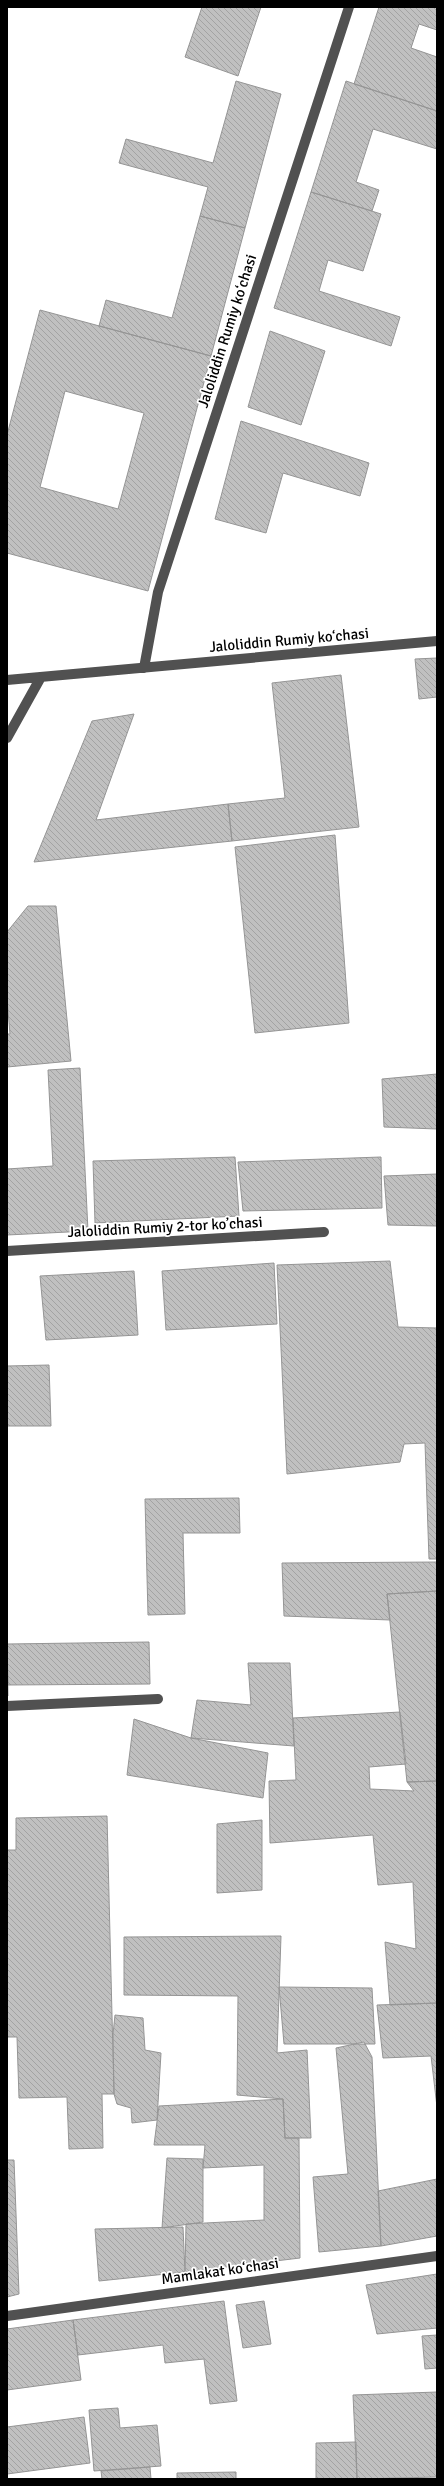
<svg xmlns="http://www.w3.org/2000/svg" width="444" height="2486" viewBox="0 0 444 2486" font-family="Signika,sans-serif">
  <defs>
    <pattern id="building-back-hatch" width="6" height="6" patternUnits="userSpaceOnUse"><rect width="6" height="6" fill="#c0c0c0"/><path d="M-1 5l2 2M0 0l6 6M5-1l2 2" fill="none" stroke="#a3a3a3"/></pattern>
  </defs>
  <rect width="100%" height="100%" fill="#fff"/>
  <path fill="url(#building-back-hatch)" stroke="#959595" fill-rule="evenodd" d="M202,7H261L238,76L185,57Z
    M379,7H437V30L419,24L411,48L437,57V111L354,84Z
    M236,81L281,94L245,228L200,216L208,187L119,163L126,139L213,163Z
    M346,81L437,111V149L373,129L356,182L379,190L372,211L311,192Z
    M311,192L381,214L363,271L328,260L319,291L400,317L391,346L274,308Z
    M200,216L245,228L211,356L99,326L106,300L172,318Z
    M40,310L211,356L148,591L7,553V435ZM65,391L144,413L118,509L40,487Z
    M270,331L325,351L301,425L248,407Z
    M241,421L369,463L360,496L283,473L266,533L215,519Z
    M437,658V697L419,699L415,659Z
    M341,675L359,827L232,841L228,804L285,798L272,683Z
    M134,714L96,820L228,804L232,841L34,862L92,721Z
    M335,835L349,1023L255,1033L235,847Z
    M28,906H56L71,1061L7,1067V1034H10L7,999V932Z
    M80,1068L88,1231L7,1235V1169L53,1166L48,1070Z
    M437,1074V1129L384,1127L382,1079Z
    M235,1157L239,1216L95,1223L93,1161Z
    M381,1157L382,1208L243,1211L238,1162Z
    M437,1174V1226L388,1225L384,1176Z
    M390,1261L398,1327L437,1328V1559H429L425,1443L404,1444L400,1462L287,1474L277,1265Z
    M274,1263L277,1324L166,1330L162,1271Z
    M134,1271L138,1335L46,1340L40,1276Z
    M49,1365L51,1426H7V1366Z
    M239,1498L240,1533H183L185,1614L148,1615L145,1499Z
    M437,1562V1591L387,1594L390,1620L284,1616L282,1563Z
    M437,1591V1781L407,1782L387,1594Z
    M149,1642L150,1684L8,1685L7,1644Z
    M7,1645L8,1696H7Z
    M248,1663H290L294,1746L191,1738L197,1700L251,1705Z
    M400,1712L406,1764L369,1767L370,1789L414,1791L407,1782L437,1781V2003L390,2005L385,1942L416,1949L413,1882L378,1885L373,1835L270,1843L269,1781L296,1780L293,1718Z
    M134,1719L191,1738L268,1753L263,1798L127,1775Z
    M107,1816L114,2094H102L103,2148L69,2149L67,2097L19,2098L17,2037H7V1850H16V1818Z
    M262,1820V1890L217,1893V1824Z
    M281,1936L277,2053L307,2050L311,2138H285L283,2099L237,2095L238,1996L124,1995V1937Z
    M279,1987L372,1988L375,2044H284Z
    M437,2003V2107L431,2056L383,2058L377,2005Z
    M115,2015L143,2018L145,2050L161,2053L157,2120L132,2123L131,2108L117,2104L114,2094L113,2034Z
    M364,2042L372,2057L381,2246L319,2252L313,2177L348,2174L336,2048Z
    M283,2099L285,2138H299L300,2258L185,2272L186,2224L264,2220V2165L203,2168L205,2145H154L159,2106Z
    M167,2158L203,2159V2222L162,2228Z
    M7,2160H14L19,2294L7,2297Z
    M437,2179V2236L381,2246L378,2191Z
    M183,2227L185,2272L99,2281L95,2229Z
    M437,2274V2328L377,2334L366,2285Z
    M224,2301L237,2401L210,2404L204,2359L165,2363L163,2345L78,2355L73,2320Z
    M264,2301L271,2344L243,2348L236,2305Z
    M73,2320L81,2380L7,2390V2329Z
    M437,2335V2368L425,2369L422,2336Z
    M437,2392V2477L357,2479L353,2395Z
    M118,2408L120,2428L157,2425L161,2466L94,2471L89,2410Z
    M84,2417L90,2463L7,2474V2427Z
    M356,2442L357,2479H316V2443Z
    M150,2467L151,2479H102L101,2471Z
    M236,2472V2479H177V2473Z"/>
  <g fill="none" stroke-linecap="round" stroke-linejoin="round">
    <path stroke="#515151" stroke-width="10" d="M144,668L158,592L349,7
      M7,680L437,641
      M7,738L41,677
      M7,1251L324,1232
      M7,1706L158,1699
      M7,2316L437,2256"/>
  </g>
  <g text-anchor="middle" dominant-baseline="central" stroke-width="3.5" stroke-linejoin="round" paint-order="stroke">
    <g font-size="15" fill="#000" stroke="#fff">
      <text transform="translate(227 331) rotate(-72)">Jaloliddin Rumiy koʻchasi</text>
      <text transform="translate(289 640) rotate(-5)">Jaloliddin Rumiy koʻchasi</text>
      <text transform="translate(165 1227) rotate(-3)">Jaloliddin Rumiy 2-tor koʼchasi</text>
      <text transform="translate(220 2271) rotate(-8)">Mamlakat koʻchasi</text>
    </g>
  </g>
  <rect width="444" height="2486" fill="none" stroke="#000000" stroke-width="16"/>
</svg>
